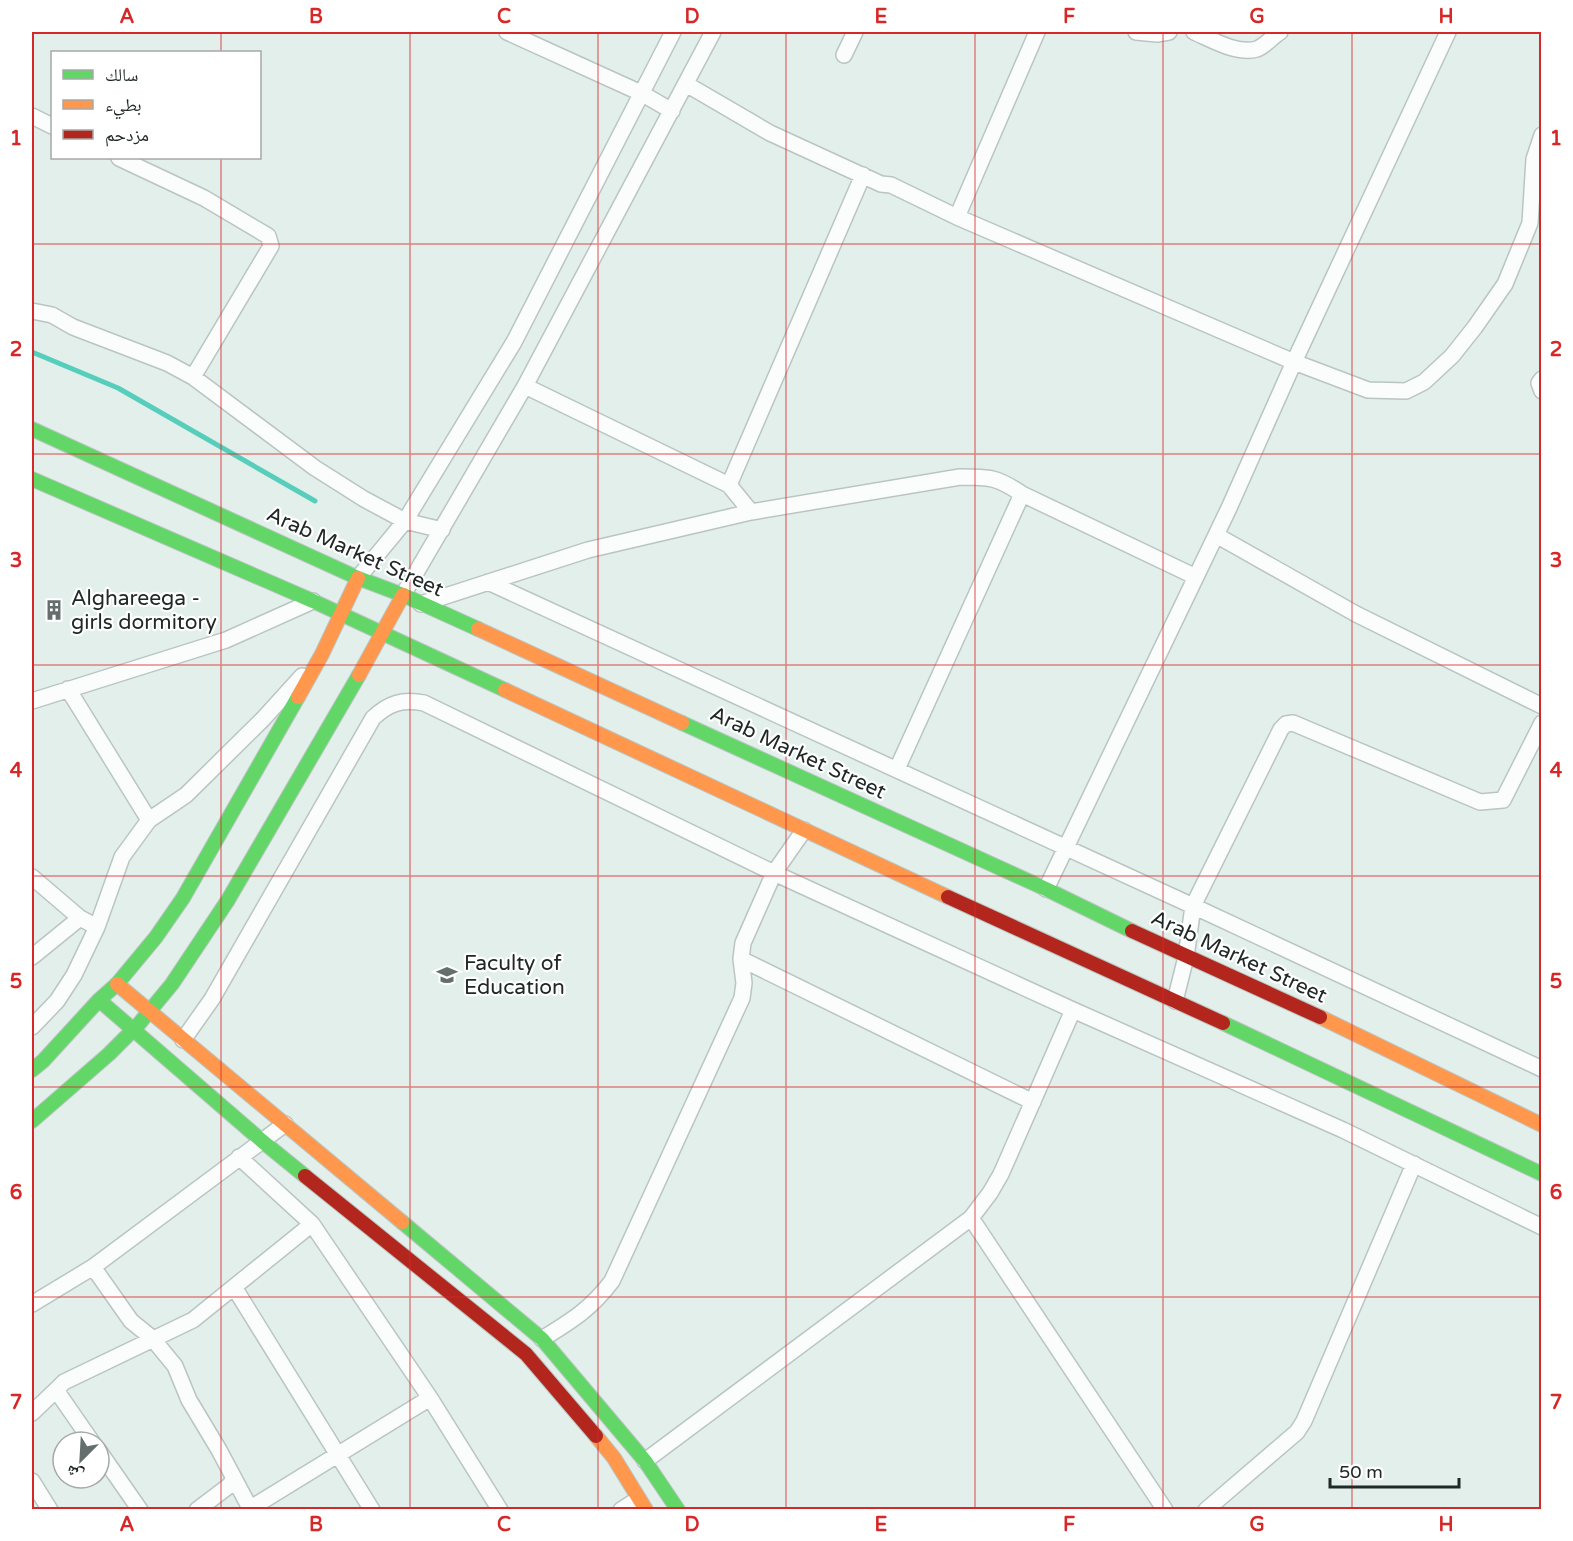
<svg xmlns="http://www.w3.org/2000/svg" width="1573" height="1541" viewBox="0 0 1573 1541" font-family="'Varela Round','Noto Naskh Arabic',sans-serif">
  <rect width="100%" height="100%" fill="#e2efeb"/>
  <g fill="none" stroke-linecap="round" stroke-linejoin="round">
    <path stroke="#57cebc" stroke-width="5" d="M32,352L118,388L315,501"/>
    <g stroke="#bac5c2" stroke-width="18">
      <path id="street" d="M507,32L641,93L672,111
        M1136,32L1157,34L1169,32
        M1194,32C1211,39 1237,55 1257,49C1265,46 1273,36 1280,32
        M844,55L855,32
        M686,84L770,133L881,184L891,185L957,217L1294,362L1368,390L1406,391L1424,382L1452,356L1475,327L1505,284L1530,223L1534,159L1542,135
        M32,116L52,126
        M119,158L204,198L268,236L271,246L193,377
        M957,217L1037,32
        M32,311L52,315L73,327L167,363L193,377L315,468L364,499L405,521L442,530
        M1542,379L1539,383L1542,391
        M525,386L729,485L751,512
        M729,485L863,175
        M1022,494L1196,577
        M1216,535L1356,614L1542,706
        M358,578L405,521L514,342L673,32
        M488,582L1193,906L1542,1069
        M403,595L525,386L713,32
        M421,604L588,550L751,512L960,477C990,477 997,477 1022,494L897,769
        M68,689L149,820
        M32,701L226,640L313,601
        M32,877L80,918L97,927
        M1046,889L1229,508L1294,362L1448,32
        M32,957L80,918
        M741,959L1033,1102
        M1175,1001L1186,957L1193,906L1281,729L1286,724L1293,723L1480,802L1503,800L1542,723
        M32,1027L57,1001L74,975L97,927L122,857L149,820L186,795L263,719L302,676
        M183,1040L212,999L373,718C389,703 402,699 424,703L774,873L1073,1010L1343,1130L1542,1227
        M239,1157L312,1224L430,1398L500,1510
        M971,1218L1165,1510
        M93,1267L131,1321L152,1338L175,1366L189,1400L219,1450L251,1510
        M234,1287L372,1510
        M32,1304L93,1267L285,1124
        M542,1339C571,1321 590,1310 612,1281L742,998L744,983L741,959L743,943L774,873L804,830
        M32,1413L56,1390
        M92,1442L56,1390L64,1382L193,1320L312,1224
        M99,1451L140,1510
        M645,1461L971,1218L990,1193L1001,1174L1073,1010
        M32,1481L50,1510
        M251,1508L430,1398
        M197,1510L230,1485L233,1479
        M621,1510L638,1499
        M1206,1510L1297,1432L1304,1421L1414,1164"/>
    </g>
    <g stroke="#bac5c2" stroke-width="16">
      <path id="fast" d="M32,429L358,578L403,595L478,629
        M32,479L313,601L505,690
        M682,723L1046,889L1132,931
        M99,1000L262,1141L305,1176
        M1223,1023L1542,1174
        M32,1070L43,1061L99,1000L117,984L156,937L183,898L298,697
        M32,1121L109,1054L138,1025L172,984L228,900L359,675
        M402,1222L542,1339L645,1461L678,1510"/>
    </g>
    <g stroke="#bac5c2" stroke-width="16">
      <path id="slow" d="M478,629L682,723
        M359,675L403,595
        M505,690L948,897
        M298,697L322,654L358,578
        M117,984L402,1222
        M1320,1017L1542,1125
        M596,1436L614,1458L646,1510"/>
    </g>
    <g stroke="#bac5c2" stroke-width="16">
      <path id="jam" d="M948,897L1223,1023
        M1132,931L1320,1017
        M305,1176L526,1354L596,1436"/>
    </g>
    <use href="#street" stroke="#fbfdfc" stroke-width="15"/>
    <use href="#fast" stroke="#63d668" stroke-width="14"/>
    <use href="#slow" stroke="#ff974d" stroke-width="14"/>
    <use href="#jam" stroke="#b3261e" stroke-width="14"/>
  </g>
  <path fill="none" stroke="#d62828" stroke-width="1.5" stroke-opacity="0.55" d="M221,32V52M410,32V1510M598,32V1510M786,32V1510M975,32V1510M1163,32V1510M1352,32V1510M221,158V1510M32,244H1542M32,454H1542M32,665H1542M32,876H1542M32,1087H1542M32,1297H1542"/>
  <defs>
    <g id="building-bare" transform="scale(1.62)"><path d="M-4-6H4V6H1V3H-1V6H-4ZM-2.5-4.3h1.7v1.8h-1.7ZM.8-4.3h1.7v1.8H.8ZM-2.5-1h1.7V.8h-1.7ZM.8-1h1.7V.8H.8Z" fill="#646e6c" stroke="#fff" stroke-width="2.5" paint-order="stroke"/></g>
    <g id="university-bare" transform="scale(1.62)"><path d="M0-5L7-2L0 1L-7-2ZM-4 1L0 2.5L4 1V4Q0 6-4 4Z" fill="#646e6c" stroke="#fff" stroke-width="2.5" paint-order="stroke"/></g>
  </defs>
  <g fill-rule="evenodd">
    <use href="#building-bare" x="54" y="610"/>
    <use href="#university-bare" x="447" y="975"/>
  </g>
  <g text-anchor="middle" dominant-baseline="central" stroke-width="4.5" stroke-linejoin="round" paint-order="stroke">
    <g font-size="21" fill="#202927" stroke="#fff">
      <text transform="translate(355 552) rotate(24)">Arab Market Street</text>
      <text transform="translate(798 753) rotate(25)">Arab Market Street</text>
      <text transform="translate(1239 957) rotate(25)">Arab Market Street</text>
    </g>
    <g font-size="21" fill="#202927" stroke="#fff" text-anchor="start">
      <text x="71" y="598">Alghareega -<tspan x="71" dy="24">girls dormitory</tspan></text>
      <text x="464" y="963">Faculty of<tspan x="464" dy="24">Education</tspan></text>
    </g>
  </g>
  <rect width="1573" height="1541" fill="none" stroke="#ffffff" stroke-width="66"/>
  <rect x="51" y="51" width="210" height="108" fill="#ffffff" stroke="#a6a9a9" stroke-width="1.5"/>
  <rect x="63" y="70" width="30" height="9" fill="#63d668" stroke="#a6a9a9" stroke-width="1.5"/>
  <text x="105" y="81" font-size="18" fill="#202927">سالك</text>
  <rect x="63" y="100" width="30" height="9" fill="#ff974d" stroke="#a6a9a9" stroke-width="1.5"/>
  <text x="105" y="111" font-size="18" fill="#202927">بطيء</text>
  <rect x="63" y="130" width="30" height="9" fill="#b3261e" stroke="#a6a9a9" stroke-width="1.5"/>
  <text x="105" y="141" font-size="18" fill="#202927">مزدحم</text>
  <g transform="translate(81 1460) rotate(204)"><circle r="28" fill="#ffffff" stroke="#a6a9a9" stroke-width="1.5"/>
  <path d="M0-4.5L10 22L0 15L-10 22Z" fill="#646e6c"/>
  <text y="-9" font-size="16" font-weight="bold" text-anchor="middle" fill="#202927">ش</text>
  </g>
  <path d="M1330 1478v9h129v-9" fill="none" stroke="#202927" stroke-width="3"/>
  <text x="1339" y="1478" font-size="18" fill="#202927" stroke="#ffffff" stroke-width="4.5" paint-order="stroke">50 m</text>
  <rect x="33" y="33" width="1507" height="1475" fill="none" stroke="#d62828" stroke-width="2"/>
  <g font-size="20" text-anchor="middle" font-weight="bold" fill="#d62828">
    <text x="127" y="23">A</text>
    <text x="316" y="23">B</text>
    <text x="504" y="23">C</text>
    <text x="692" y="23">D</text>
    <text x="881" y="23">E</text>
    <text x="1069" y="23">F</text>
    <text x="1257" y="23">G</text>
    <text x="1446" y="23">H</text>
    <text x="16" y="145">1</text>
    <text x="1556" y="145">1</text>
    <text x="16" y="356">2</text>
    <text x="1556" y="356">2</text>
    <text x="16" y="567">3</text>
    <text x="1556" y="567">3</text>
    <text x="16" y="777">4</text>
    <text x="1556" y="777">4</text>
    <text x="16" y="988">5</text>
    <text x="1556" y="988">5</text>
    <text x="16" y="1199">6</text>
    <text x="1556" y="1199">6</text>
    <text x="16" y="1409">7</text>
    <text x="1556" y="1409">7</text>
    <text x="127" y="1531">A</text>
    <text x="316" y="1531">B</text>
    <text x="504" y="1531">C</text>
    <text x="692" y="1531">D</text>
    <text x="881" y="1531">E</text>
    <text x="1069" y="1531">F</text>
    <text x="1257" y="1531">G</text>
    <text x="1446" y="1531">H</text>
  </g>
</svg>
